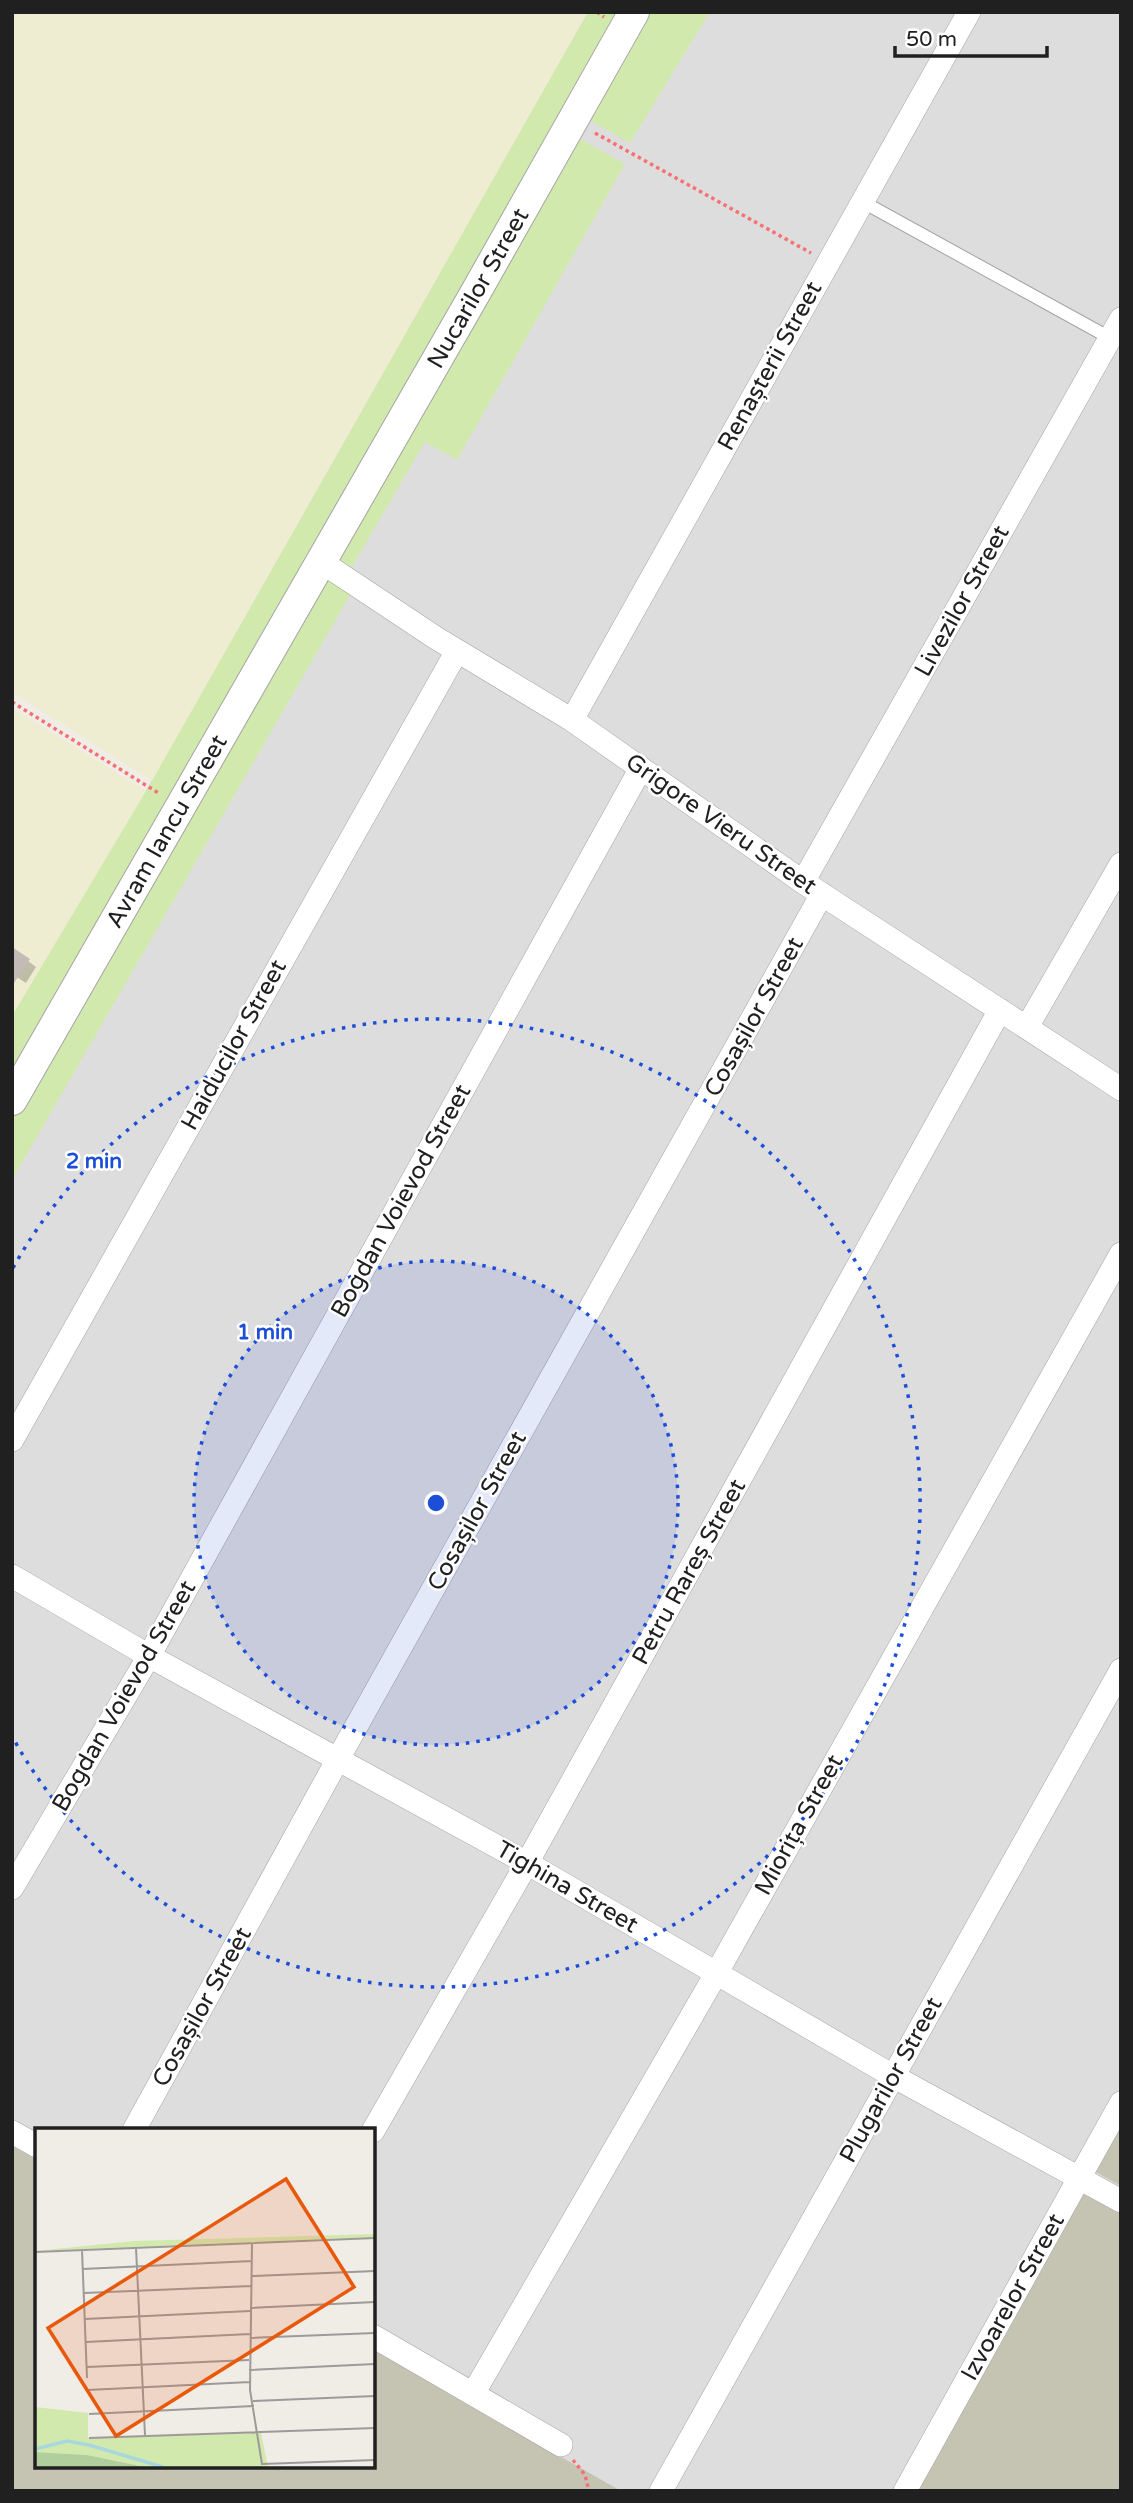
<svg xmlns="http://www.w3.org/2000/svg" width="1133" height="2503" viewBox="0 0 1133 2503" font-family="'Varela Round',sans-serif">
  <rect width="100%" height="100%" fill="#f0ece6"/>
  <path fill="#dedddd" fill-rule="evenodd" d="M588,12H1121V2491H12V1016L87,894ZM37,2130H373V2466H37Z"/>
  <path fill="#c5c3b2" d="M1121,2123V2186L1094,2171Z
    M12,2146L37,2160V2466H373V2350L621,2491H12Z
    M1083,2194L1121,2214V2491H916Z"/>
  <path fill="#eeedd2" d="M12,12L587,14L152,781L12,692Z
    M12,708L146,791L87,894L12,1016Z"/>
  <path fill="#d2e9ae" d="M588,12H621L12,1081V1016L152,781Z
    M642,12H710L630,143L582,116Z
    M573,135L625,164L457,460L425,442L352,567L335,557Z
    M325,574L352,592L12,1180V1121Z"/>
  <path fill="#0003" d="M12,949L36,967L26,983L12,974Z"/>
  <path fill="#c5bbb6" d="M12,947L30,959L12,986Z"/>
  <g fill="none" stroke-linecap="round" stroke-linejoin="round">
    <g stroke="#a4a4a4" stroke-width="14">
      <path id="service" d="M863,202L1110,338"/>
    </g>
    <g stroke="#a4a4a4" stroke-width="24">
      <path id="minor" d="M320,561L436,638L572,720L803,882L1121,1089
        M572,720L969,12
        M803,882L1121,319
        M1027,1027L1121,864
        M12,1440L457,651
        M12,1576L149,1656L527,1863L893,2076L1121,2201
        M12,1888L149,1656L641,768
        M134,2130L338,1759L822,894
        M373,2131L527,1863L1000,1010
        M12,2132L37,2146
        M373,2336L561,2445
        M473,2394L716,1974L1121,1254
        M661,2491L1121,1670
        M905,2491L1121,2103"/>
    </g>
    <g stroke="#a4a4a4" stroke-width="32">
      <g id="tertiary">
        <path id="s1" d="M12,1100L477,290L634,12"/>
      </g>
    </g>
    <path stroke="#f77072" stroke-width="3.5" stroke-dasharray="3.5 3.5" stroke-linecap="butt" d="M597,12L604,17
      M595,133L811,253
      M12,702L160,794
      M573,2460L585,2475L589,2491"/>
    <use href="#service" stroke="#fff" stroke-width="12"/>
    <use href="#minor" stroke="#fff" stroke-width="23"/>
    <use href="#tertiary" stroke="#fff" stroke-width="30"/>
  </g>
  <circle cx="436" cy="1503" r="242" fill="#1d4ed8" fill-opacity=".12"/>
  <g fill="none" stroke="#1d4ed8" stroke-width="3.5" stroke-dasharray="3.5 7">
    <circle cx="436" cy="1503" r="242"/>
    <path d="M13 1268A484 484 0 1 1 13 1738"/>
  </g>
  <g text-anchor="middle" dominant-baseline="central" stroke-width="5" stroke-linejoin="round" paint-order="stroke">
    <g font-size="24" fill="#202020" stroke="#fff">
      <text stroke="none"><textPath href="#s1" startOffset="936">Nucarilor Street</textPath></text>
      <text transform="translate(770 366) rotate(-61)">Renașterii Street</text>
      <text transform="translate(962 601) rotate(-61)">Livezilor Street</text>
      <text transform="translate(721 824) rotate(35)">Grigore Vieru Street</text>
      <text stroke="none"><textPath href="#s1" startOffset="310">Avram Iancu Street</textPath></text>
      <text transform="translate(754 1017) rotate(-61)">Cosașilor Street</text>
      <text transform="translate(234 1045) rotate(-61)">Haiducilor Street</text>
      <text transform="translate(401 1201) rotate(-61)">Bogdan Voievod Street</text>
      <text transform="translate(477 1511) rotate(-61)">Cosașilor Street</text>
      <text transform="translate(689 1572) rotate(-61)">Petru Rareș Street</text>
      <text transform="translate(124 1696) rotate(-60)">Bogdan Voievod Street</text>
      <text transform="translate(799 1825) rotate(-61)">Miorița Street</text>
      <text transform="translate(567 1887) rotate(30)">Tighina Street</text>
      <text transform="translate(202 2007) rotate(-61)">Cosașilor Street</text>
      <text transform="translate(891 2080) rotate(-61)">Plugarilor Street</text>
      <text transform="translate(1013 2297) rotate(-61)">Izvoarelor Street</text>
    </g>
  </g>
  <g transform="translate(35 2128)">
    <rect width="340" height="340" fill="#f0ece6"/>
    <path d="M340,106L339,109L0,123L99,113ZM0,279L53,285V310L226,305L233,339H110L52,327L0,324Z" fill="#d2e9ae"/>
    <path d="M0,324L52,327L110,339H0Z" fill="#b1cf9c"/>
    <path fill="none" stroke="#a8d7dd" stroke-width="3.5" d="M0,321L32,313L54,317L128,339"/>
    <path fill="none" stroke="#9d9a97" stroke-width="2" d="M217,115L215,262L227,336L340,332M101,120L110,307M47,122L52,250M0,124L340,110M48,141L217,133M217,148L340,143M49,165L216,158M215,180L340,174M50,191L215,183M215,210L340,205M51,214L215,206M52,239L214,232M214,242L340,236M53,262L215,254M218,273L340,268M54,286L219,278M54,310L340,300"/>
    <path fill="#e8590c" fill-opacity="0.15" stroke="#e8590c" stroke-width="3.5" d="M251,51L319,159L81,308L13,200Z"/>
    <rect width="340" height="340" fill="none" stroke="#202020" stroke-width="3.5"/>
  </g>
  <circle cx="436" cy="1503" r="10" fill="#1d4ed8" stroke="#fff" stroke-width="3.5"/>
  <g font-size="21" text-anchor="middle" font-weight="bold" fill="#1d4ed8" stroke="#fff" stroke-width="5" stroke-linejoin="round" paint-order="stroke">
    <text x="94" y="1168">2 min</text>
    <text x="265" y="1339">1 min</text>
  </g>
  <rect width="1133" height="2503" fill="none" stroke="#202020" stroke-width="28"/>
  <path d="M895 46v10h152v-10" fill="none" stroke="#202020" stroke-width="3.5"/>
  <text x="906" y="46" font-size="21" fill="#202020" stroke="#ffffff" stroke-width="5" paint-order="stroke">50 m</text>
</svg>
